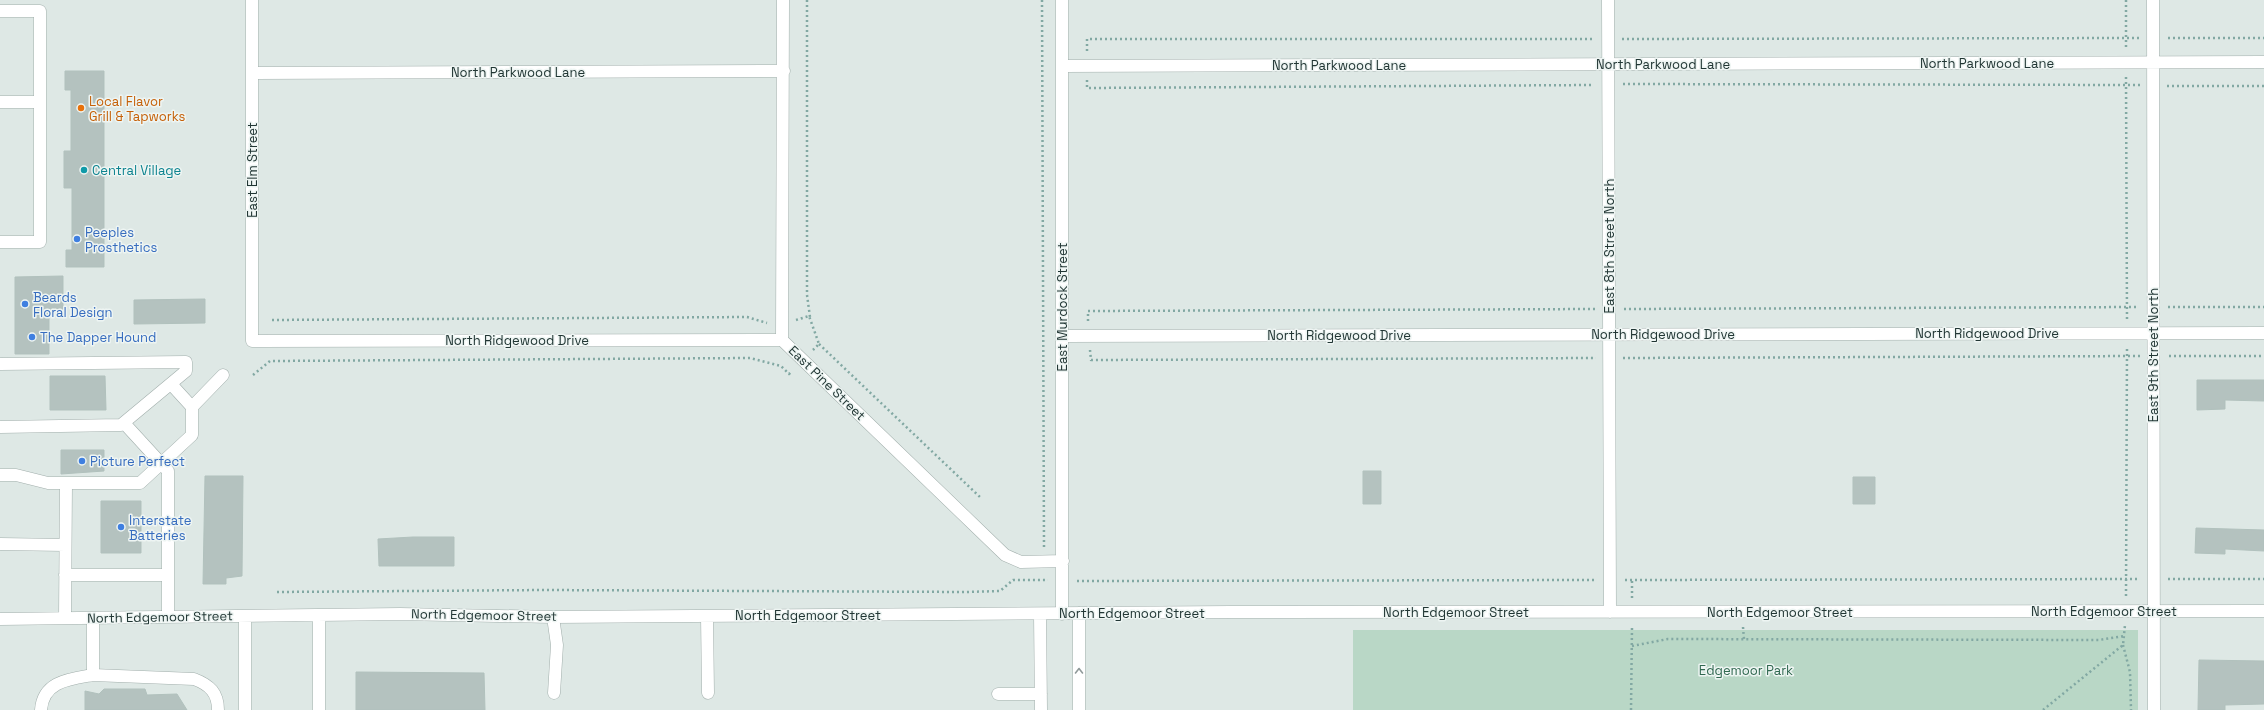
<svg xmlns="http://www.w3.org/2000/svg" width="2264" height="710" viewBox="0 0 2264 710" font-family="'Space Grotesk',sans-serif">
  <rect width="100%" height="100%" fill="#dee8e5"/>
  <path fill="#b9d7c6" d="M1353,630H2138V710H1353Z"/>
  <path fill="#b4c2bf" stroke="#b1c1bd" d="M65,71H104V267H66V250H72V188H64V151H71V90H65Z
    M63,276V311L49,312V354H15V277Z
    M205,299V323L134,324V300Z
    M50,376H105L106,410H50Z
    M2197,380H2264V401L2225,400V409L2197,410Z
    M61,450H104V471L61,474Z
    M1363,471H1381V504H1363Z
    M205,476H243L242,576L226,578V584H203Z
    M1853,477H1875V504H1853Z
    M101,501H141V553H101Z
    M2196,528L2264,530V551L2225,549V554L2195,553Z
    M413,537H454V566H379L378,539Z
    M2199,660L2264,661V704L2225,705V710H2198Z
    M356,672L484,673L485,710H356Z
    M104,689H145L147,695L177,694L187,710H85V691L99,694Z"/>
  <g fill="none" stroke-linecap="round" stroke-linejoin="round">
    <g stroke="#a2afac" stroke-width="13">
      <path id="minor" d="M252,0V341L782,340
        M783,0L782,340L1005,555L1021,562L1063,561
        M1062,0V614
        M1608,0L1610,612
        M2153,0L2154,710
        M0,11H40V242H0
        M1062,66L2264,62
        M252,73L784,71
        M0,102H40
        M1062,336L2264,333
        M0,364L186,362V371L121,425L0,427
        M171,384L192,407
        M124,423L168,471V617
        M0,475H16L48,483H140L192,435V407L223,375
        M0,544L65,545
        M65,575H168
        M1079,613V710
        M1040,614L1041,710
        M319,615V710
        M707,616L708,693
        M553,617L557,645L554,693
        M65,618L66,483
        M93,618V675L194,679C210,685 218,693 218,710
        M0,619L400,614L553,617L1231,612L2264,611
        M998,694H1041
        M41,710C43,681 70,679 93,675
        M245,710V616"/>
    </g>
    <path stroke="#82a8a3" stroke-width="2.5" stroke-dasharray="2 3" stroke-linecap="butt" d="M807,0V295L810,317
      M1042,0L1044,547
      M2126,0V48
      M2168,38H2264
      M1622,39L2139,38
      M1087,51V39H1593
      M2126,77L2127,320
      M1087,80V88L1594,85
      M1623,84L2140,85
      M2167,86H2264
      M2168,307H2264
      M1624,309L2139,307
      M272,320L747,317L767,323
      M796,320L809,316L819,344L813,350
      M1088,321V311L1595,309
      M819,344L981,498
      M1090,350L1091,360L1596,358
      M2169,356H2264
      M1623,358L2140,356
      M253,375L270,361L750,358L781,366L789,374L792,371
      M2168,579H2264
      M1625,580L2140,579
      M1077,581L1596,580
      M277,592L544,590L966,592L1000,591L1013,580H1048
      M2126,596L2127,347
      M1632,598V580
      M1743,627L1744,639
      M2123,645L2130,672L2131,710
      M1632,646L1668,639L2099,640L2124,636
      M1631,710L1632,627
      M2043,710L2123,645L2125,625"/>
    <use href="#minor" stroke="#fff" stroke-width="12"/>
  </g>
  <defs><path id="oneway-chevron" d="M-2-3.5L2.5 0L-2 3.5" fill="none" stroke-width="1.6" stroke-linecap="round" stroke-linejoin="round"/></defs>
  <use stroke="#909a9a" href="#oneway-chevron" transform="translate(1079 671) rotate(-90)"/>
  <circle fill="#e8710a" stroke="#eef5f3" stroke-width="1.5" cx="81" cy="108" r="4"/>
  <circle fill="#0f9aa8" stroke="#eef5f3" stroke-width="1.5" cx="84" cy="170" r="4"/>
  <g fill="#3f7fe0" stroke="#eef5f3" stroke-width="1.5">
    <circle cx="77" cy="239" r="4"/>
    <circle cx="25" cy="304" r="4"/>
    <circle cx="32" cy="337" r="4"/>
    <circle cx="82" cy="461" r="4"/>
    <circle cx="121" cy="527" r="4"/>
  </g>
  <g text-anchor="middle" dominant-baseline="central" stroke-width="3" stroke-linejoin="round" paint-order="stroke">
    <g font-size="13" fill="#213634" stroke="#eef5f3">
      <text x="1987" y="63">North Parkwood Lane</text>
      <text x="1663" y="64">North Parkwood Lane</text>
      <text x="1339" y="65">North Parkwood Lane</text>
      <text x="518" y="72">North Parkwood Lane</text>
      <text transform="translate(252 170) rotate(-90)">East Elm Street</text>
      <text transform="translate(1609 246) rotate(-90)">East 8th Street North</text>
      <text transform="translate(1062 307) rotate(-90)">East Murdock Street</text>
      <text x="1987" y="333">North Ridgewood Drive</text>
      <text x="1663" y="334">North Ridgewood Drive</text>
      <text x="1339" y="335">North Ridgewood Drive</text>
      <text x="517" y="340">North Ridgewood Drive</text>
      <text transform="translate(2153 355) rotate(-90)">East 9th Street North</text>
      <text transform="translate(827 383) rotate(44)">East Pine Street</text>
      <text x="2104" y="611">North Edgemoor Street</text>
      <text x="1456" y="612">North Edgemoor Street</text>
      <text x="1780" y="612">North Edgemoor Street</text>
      <text x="1132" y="613">North Edgemoor Street</text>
      <text transform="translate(484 615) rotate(1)">North Edgemoor Street</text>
      <text x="808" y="615">North Edgemoor Street</text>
      <text transform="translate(160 617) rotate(-1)">North Edgemoor Street</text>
    </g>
    <g font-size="13" fill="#c56008" stroke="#eef5f3" text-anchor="start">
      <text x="89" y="101">Local Flavor<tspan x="89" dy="15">Grill &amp; Tapworks</tspan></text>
    </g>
    <g font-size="13" fill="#0d838f" stroke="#eef5f3" text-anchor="start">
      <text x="92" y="170">Central Village</text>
    </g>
    <g font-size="13" fill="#366cbe" stroke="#eef5f3" text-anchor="start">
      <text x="85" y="232">Peeples<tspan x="85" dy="15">Prosthetics</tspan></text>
      <text x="33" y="297">Beards<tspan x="33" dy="15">Floral Design</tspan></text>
      <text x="40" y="337">The Dapper Hound</text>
      <text x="90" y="461">Picture Perfect</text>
      <text x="129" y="520">Interstate<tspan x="129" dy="15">Batteries</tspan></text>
    </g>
    <g font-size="13" fill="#306850" stroke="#eef5f3">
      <text x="1746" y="670">Edgemoor Park</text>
    </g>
  </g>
</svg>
